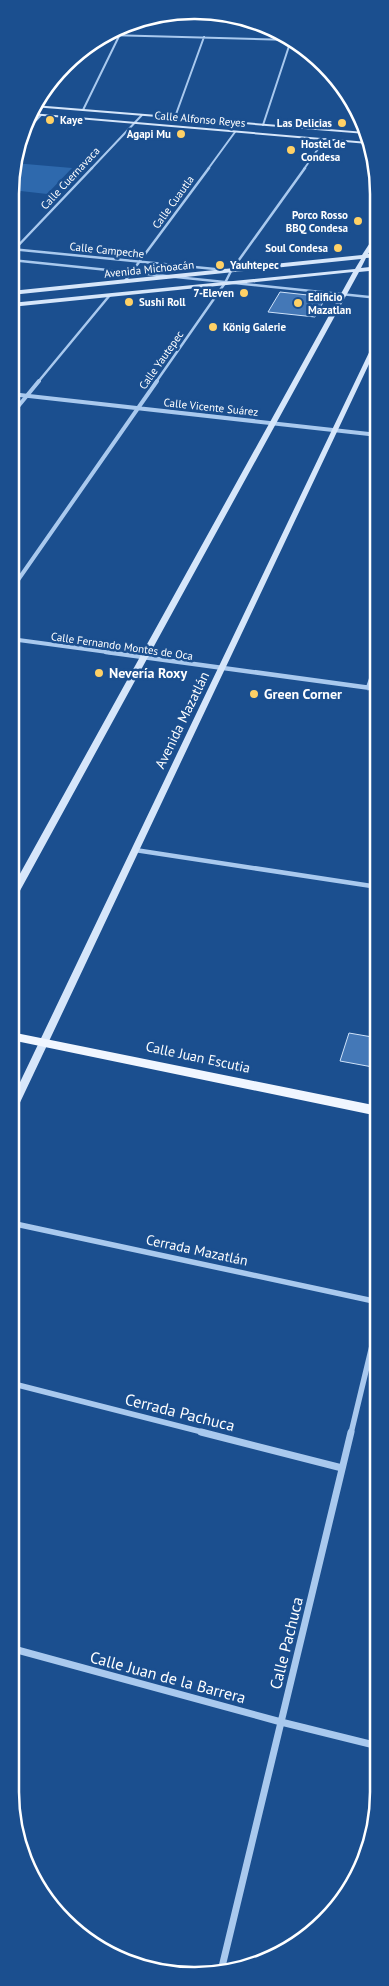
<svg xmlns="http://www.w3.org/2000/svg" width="389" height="1986" viewBox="0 0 389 1986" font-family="'PT Sans',sans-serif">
  <rect width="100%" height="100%" fill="#1b4f8f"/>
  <path fill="#2e69ad" d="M14,163L72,168L47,194L12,190V171Z"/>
  <path fill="#4478b7" stroke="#cfe3fa" d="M280,292L326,297L315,317L268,312Z
    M349,1033L378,1038V1068L340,1061Z"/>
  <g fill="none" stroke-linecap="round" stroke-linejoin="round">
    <path stroke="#a9c9ee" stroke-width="2" d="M108,35L291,40
      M83,110L123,28
      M175,117L204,37
      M263,125L291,40
      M25,132L41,115
      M361,133L363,123
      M91,169L142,115
      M208,169L235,132
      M304,169L325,139"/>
    <path stroke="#a9c9ee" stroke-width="2.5" d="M11,249L225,270
      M13,251L92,168
      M11,260L379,298
      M125,281L209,168
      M38,382L110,295
      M156,382L225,283L231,271L305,168"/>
    <path stroke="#a9c9ee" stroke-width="4" d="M11,394L378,435
      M11,415L39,381
      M11,590L157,381
      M11,639L115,653"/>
    <path stroke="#a9c9ee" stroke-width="4.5" d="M106,652L378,689
      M368,688L378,659
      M135,850L378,887"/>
    <path stroke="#a9c9ee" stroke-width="5.5" d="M11,1223L378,1302
      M10,1383L206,1433
      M351,1433L378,1321"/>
    <path stroke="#a9c9ee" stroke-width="7" d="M201,1432L342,1468
      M10,1648L281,1722L378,1746
      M221,1971L351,1432"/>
    <path fill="#d6e6fa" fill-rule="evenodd" d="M34,105L365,132L366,134L33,107Z
      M31,113L368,142V144L31,115Z
      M379,229V236L368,254L379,253V257L366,258L361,268L379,266V270L359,272L16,898L11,901V890L353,272L11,307V303L355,269L361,259L11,295V291L362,255Z
      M378,338V345L16,1111L15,1114L11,1115V1101L375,340Z"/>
    <path fill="#f0f6ff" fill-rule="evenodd" d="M11,1032L378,1106V1116L11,1040Z"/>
  </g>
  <g fill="#ffd166" stroke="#1b4f8f" stroke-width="2">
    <circle cx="50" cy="120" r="5"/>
    <circle cx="342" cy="123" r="5"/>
    <circle cx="181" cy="134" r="5"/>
    <circle cx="291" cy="150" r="5"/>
    <circle cx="358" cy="221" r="5"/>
    <circle cx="338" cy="248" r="5"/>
    <circle cx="220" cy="265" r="5"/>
    <circle cx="244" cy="293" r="5"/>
    <circle cx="129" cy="302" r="5"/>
    <circle cx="298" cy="303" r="5"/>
    <circle cx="213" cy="327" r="5"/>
    <circle cx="99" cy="673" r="5"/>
    <circle cx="254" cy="694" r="5"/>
  </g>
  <g text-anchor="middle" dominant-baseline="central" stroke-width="5" stroke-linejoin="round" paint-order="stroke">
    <g font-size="11" fill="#fff" stroke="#1b4f8f">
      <text transform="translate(200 119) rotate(5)">Calle Alfonso Reyes</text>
      <text transform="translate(70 178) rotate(-47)">Calle Cuernavaca</text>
      <text transform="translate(173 202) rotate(-54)">Calle Cuautla</text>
      <text transform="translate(107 250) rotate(6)">Calle Campeche</text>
      <text transform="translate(149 269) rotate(-6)">Avenida Michoacán</text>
      <text transform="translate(161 360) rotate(-55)">Calle Yautepec</text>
      <text transform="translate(211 407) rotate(6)">Calle Vicente Suárez</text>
      <text transform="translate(122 646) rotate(8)">Calle Fernando Montes de Oca</text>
    </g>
    <g font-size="11" font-weight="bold" fill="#fff" stroke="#1b4f8f" text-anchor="start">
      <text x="60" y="120">Kaye</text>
      <text x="332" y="123" text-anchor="end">Las Delicias</text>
      <text x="171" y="134" text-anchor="end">Agapi Mu</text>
      <text x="301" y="144">Hostel de<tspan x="301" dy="13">Condesa</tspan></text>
      <text x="348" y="215" text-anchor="end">Porco Rosso<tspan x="348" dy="13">BBQ Condesa</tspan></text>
      <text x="328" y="248" text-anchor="end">Soul Condesa</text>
      <text x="230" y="265">Yauhtepec</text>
      <text x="234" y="293" text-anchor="end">7-Eleven</text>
      <text x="308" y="297">Edificio<tspan x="308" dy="13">Mazatlan</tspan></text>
      <text x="139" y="302">Sushi Roll</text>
      <text x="223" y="327">König Galerie</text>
    </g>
    <g font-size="14" font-weight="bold" fill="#fff" stroke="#1b4f8f" text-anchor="start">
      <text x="109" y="673">Nevería Roxy</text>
      <text x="264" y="694">Green Corner</text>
    </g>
    <g font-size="14" fill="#fff" stroke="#1b4f8f">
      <text transform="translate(182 720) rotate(-64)">Avenida Mazatlán</text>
      <text transform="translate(198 1057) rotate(12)">Calle Juan Escutia</text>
      <text transform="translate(197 1250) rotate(12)">Cerrada Mazatlán</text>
    </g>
    <g font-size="16" fill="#fff" stroke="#1b4f8f">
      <text transform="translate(180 1412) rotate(14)">Cerrada Pachuca</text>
      <text transform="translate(286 1643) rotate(-76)">Calle Pachuca</text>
      <text transform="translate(168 1677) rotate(15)">Calle Juan de la Barrera</text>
    </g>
  </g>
  <path d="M0 0H389V1986H0ZM194 19H195A175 175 0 0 1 370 194V1792A175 175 0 0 1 195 1967H194A175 175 0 0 1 19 1792V194A175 175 0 0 1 194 19Z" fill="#1b4f8f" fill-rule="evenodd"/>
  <path fill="none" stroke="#fff" stroke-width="2.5" d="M194 19H195A175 175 0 0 1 370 194V1792A175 175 0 0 1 195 1967H194A175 175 0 0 1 19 1792V194A175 175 0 0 1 194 19Z"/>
</svg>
